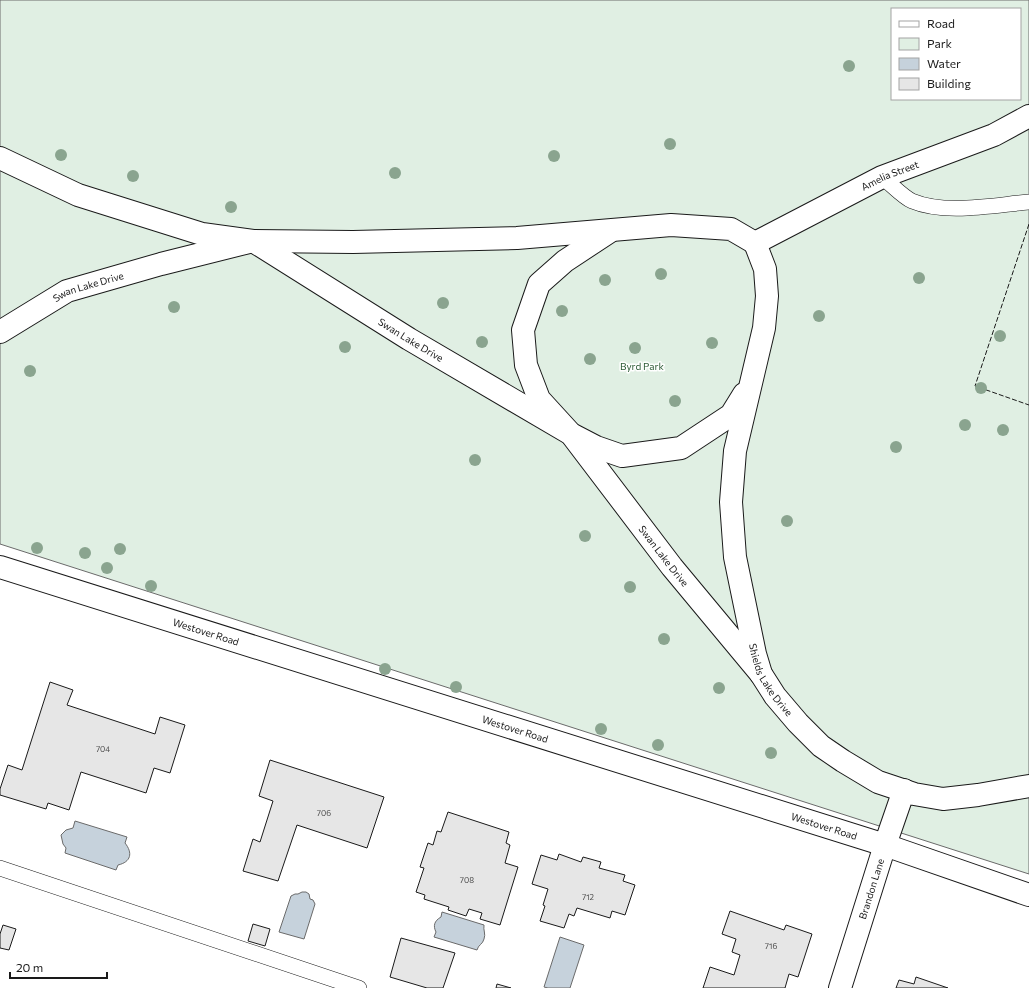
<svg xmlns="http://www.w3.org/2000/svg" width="1029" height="988" viewBox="0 0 1029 988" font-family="Commissioner,sans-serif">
  <rect width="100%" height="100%" fill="#fff"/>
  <path fill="#e0efe3" stroke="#6a6a6a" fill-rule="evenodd" d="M0,0H1029V874L0,544ZM892,9H1020V99H892Z"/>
  <path fill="#c6d2dc" stroke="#6a6a6a" d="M75,821L127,837L125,843C133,853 131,862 118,865L116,870L65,853L66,848L63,844L61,835L66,830L73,828Z
    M302,892H306L309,894L310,899L313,900L315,904L304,939L279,932L291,896L295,894H298Z
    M442,912L484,925C483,930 486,934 484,939C483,944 478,945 477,950L434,937L436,932C433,926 434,921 441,917Z
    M560,937L584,945L570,988H548L544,987Z"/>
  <path fill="#e6e6e6" stroke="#1a1a1a" d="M50,682L73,690L67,705L155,734L160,717L185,725L170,773L154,768L146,793L81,772L69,810L48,803L46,809L0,795V789L8,765L22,770Z
    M270,760L384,797L367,848L297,825L278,881L243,871L253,839L260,842L273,801L259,796Z
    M448,812L509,832L506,843L510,845L505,863L518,867L500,925L480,919L482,913L469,909L466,916L448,910L449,907L424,899L425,895L416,892L424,868L420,867L428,843L433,845L437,831L441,832Z
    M559,854L581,862L583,857L601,862L599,868L625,875L623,881L635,885L625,915L612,911L610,918L577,908L574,916L569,914L564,928L540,921L545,906L543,905L548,889L532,884L541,855L557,860Z
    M730,911L784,930L786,925L812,934L798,977L789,974L785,988H703L710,967L734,975L740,955L732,952L736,939L722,934Z
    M253,924L270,929L265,946L248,941Z
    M3,925L16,929L9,950L0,948V934Z
    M401,938L455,953L443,988H427L390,977Z
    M916,977L948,988H896L899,980L914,984Z
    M497,984L511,988H496Z"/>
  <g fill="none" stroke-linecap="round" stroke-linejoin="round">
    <g stroke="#1a1a1a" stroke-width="16">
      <path id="lane" d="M882,177C891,184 903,197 912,201C945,215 994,205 1029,202
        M0,868L359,988"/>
    </g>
    <g stroke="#1a1a1a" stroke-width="24">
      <g id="street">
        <path id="s1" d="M0,158L78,195L202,234L253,241L409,339L571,434L672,567L761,674"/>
        <path d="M609,232L565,261L539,284L523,330L526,365L539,399L571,434L596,447L622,456L681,448L731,415L744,394"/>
        <path id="s2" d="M755,243L765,269L767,296L764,328L735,451L731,502L735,557L755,654L761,674L775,696L798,723L821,746L843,761L878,782L914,794L943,799L978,795L1029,786"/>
        <path id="s3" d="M755,243L882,177L994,135L1029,116"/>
        <path id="s4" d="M0,332L67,291L161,264L253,241L353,242L517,238L671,225L731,229L755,243"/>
        <path id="s5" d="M0,567L885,845L1029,895"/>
        <path id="s6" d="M840,988L885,845L904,790"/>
      </g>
    </g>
    <use href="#lane" stroke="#fff" stroke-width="15"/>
    <use href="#street" stroke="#fff" stroke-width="22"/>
    <path stroke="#1a1a1a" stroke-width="1" stroke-dasharray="5 2" stroke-linecap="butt" d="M1029,224L975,386L1029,405"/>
  </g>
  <g fill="#8aa48f">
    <circle cx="849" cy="66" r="6"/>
    <circle cx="670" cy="144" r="6"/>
    <circle cx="61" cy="155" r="6"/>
    <circle cx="554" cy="156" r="6"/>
    <circle cx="395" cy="173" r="6"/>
    <circle cx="133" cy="176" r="6"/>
    <circle cx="231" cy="207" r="6"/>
    <circle cx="661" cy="274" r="6"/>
    <circle cx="919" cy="278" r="6"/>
    <circle cx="605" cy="280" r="6"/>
    <circle cx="443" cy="303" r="6"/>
    <circle cx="174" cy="307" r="6"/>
    <circle cx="562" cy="311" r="6"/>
    <circle cx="819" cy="316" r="6"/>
    <circle cx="1000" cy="336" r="6"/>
    <circle cx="482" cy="342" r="6"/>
    <circle cx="712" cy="343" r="6"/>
    <circle cx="345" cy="347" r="6"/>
    <circle cx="635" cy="348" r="6"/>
    <circle cx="590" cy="359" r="6"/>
    <circle cx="30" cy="371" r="6"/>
    <circle cx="981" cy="388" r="6"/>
    <circle cx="675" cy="401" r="6"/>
    <circle cx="965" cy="425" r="6"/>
    <circle cx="1003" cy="430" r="6"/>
    <circle cx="896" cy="447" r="6"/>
    <circle cx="475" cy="460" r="6"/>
    <circle cx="787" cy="521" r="6"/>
    <circle cx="585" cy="536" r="6"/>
    <circle cx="37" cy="548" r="6"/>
    <circle cx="120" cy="549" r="6"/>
    <circle cx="85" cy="553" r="6"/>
    <circle cx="107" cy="568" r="6"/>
    <circle cx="151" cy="586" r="6"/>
    <circle cx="630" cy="587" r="6"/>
    <circle cx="664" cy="639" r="6"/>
    <circle cx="385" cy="669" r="6"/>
    <circle cx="456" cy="687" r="6"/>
    <circle cx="719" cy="688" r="6"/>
    <circle cx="601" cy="729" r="6"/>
    <circle cx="658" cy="745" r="6"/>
    <circle cx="771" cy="753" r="6"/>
  </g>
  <g text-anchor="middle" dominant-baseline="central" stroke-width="3" stroke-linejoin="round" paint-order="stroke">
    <g font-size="8" fill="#4d4d4d">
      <text x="103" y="749">704</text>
      <text x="324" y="813">706</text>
      <text x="467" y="880">708</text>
      <text x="588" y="897">712</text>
      <text x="771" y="946">716</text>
    </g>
    <g font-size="10" fill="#1a1a1a" stroke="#fff">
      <text stroke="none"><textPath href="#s3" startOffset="151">Amelia Street</textPath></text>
      <text stroke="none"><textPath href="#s4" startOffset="100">Swan Lake Drive</textPath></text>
      <text stroke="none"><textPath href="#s1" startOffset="454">Swan Lake Drive</textPath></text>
      <text stroke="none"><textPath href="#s1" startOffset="793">Swan Lake Drive</textPath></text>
      <text stroke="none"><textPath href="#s5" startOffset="216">Westover Road</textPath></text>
      <text stroke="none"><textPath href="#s2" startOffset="449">Shields Lake Drive</textPath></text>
      <text stroke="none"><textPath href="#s5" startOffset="540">Westover Road</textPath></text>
      <text stroke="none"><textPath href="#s5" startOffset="864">Westover Road</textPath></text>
      <text stroke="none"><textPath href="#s6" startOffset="104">Brandon Lane</textPath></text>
    </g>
    <g font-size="10" fill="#2b5a34" stroke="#fff">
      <text x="642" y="366">Byrd Park</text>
    </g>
  </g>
  <rect x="891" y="8" width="130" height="92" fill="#ffffff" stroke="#a3a3a3"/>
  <rect x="899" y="21" width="20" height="6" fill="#ffffff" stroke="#a3a3a3"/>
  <text x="927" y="28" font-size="12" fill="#1a1a1a">Road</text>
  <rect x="899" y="38" width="20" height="12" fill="#e0efe3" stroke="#a3a3a3"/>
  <text x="927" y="48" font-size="12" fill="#1a1a1a">Park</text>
  <rect x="899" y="58" width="20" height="12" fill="#c6d2dc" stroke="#a3a3a3"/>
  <text x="927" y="68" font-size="12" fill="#1a1a1a">Water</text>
  <rect x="899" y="78" width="20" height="12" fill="#e6e6e6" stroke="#a3a3a3"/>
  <text x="927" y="88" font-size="12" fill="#1a1a1a">Building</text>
  <path d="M10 972v6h97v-6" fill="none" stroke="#1a1a1a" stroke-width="2"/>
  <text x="16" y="972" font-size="12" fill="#1a1a1a" stroke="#ffffff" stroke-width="3" paint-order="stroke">20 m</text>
</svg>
